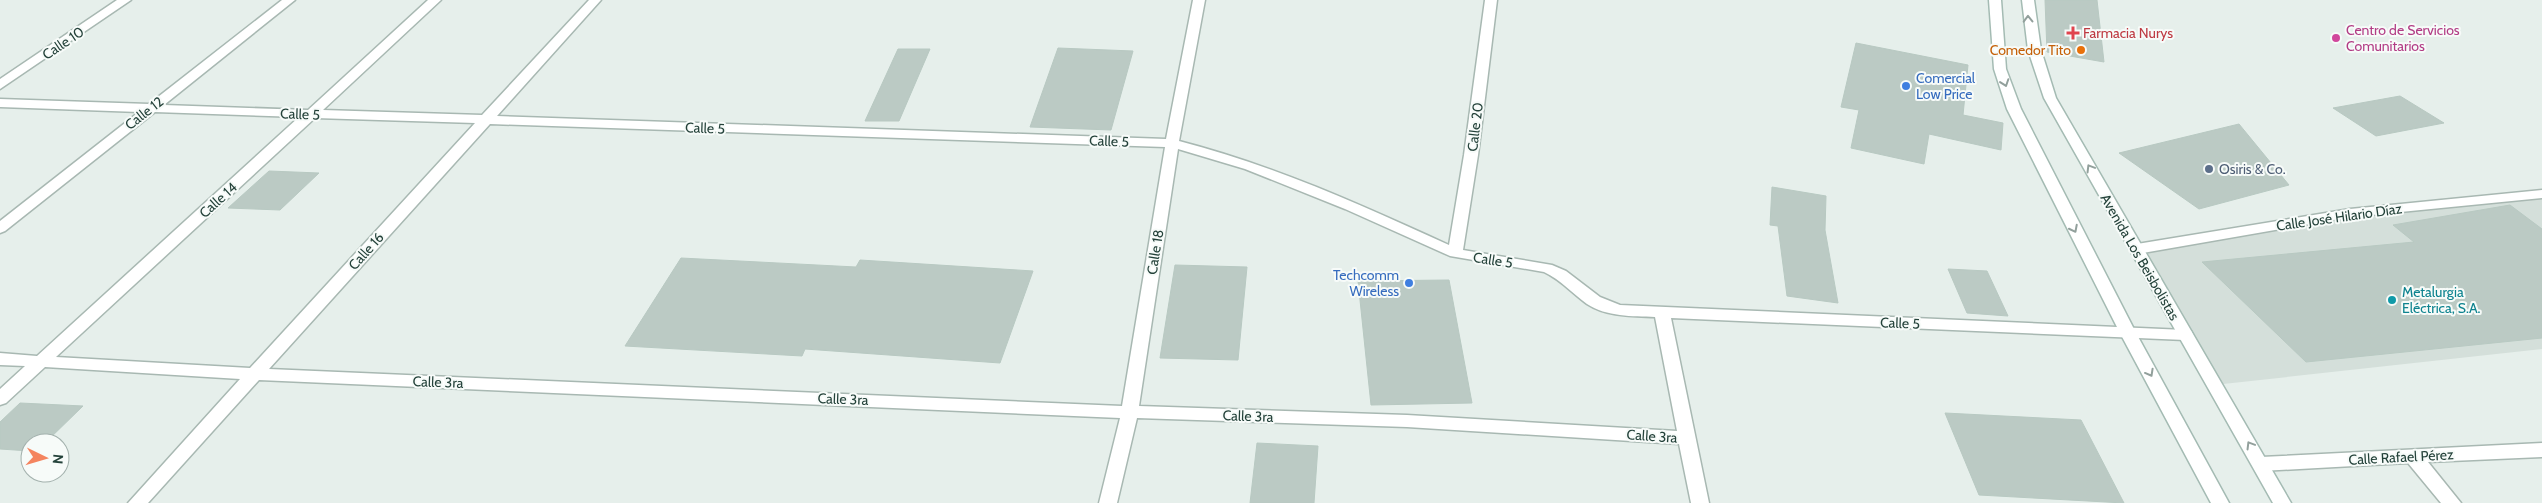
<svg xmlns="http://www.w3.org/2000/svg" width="2542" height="503" viewBox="0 0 2542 503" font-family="Cabin,sans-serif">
  <rect width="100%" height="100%" fill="#e6efeb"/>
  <path fill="#d4dfda" d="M2542,194V349L2214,385L2137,249L2350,213Z"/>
  <path fill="#bbcac4" stroke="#b8c9c2" d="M2045,0H2097L2104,62L2047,52Z
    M1856,43L1968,65L1963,115L2003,123L2001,150L1929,134L1924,164L1851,148L1859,110L1841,107Z
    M1058,48L1133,51L1111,130L1030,127Z
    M898,49H930L899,121H865Z
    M2400,96L2444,123L2376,136L2333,108Z
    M2239,124L2289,185L2199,209L2119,153Z
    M269,171L319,173L280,210L228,208Z
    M1772,187L1826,196L1825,230L1838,303L1787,296L1778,226L1770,225Z
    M2510,205L2542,229V338L2306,362L2202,262L2414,242L2393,225Z
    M681,258L856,267L860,260L1033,271L1000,363L805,349L802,356L625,346Z
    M1175,265L1247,267L1238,360L1160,358Z
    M1948,269L1987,271L2008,316L1967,313Z
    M1449,280L1472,403L1371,405L1358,281Z
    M20,403L83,406L45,443H30V451L0,449V422Z
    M1945,413L2081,420L2124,503L1979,495Z
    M1257,443L1318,446L1314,503H1250Z"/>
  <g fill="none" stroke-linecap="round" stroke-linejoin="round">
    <g stroke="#a8b8b2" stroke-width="3">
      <path id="street" d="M117,0H131L0,89V79Z
        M282,0H295L164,105L308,110L428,0H441L323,110L482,115L589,0H601L497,116L1166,139L1193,0H1205L1179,141C1273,165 1361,205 1449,245L1464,155L1485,0H1497L1478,155L1463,250L1552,265L1566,271L1600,297L1620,305L2185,330L2191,331L2193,335L2191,339L2185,340L1671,318L1709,503H1691L1679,444L1407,427L1137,418L1117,503H1099L1120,418L259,380L148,503H128L240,379L45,367L6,403L0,405V389L25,366L0,365V353L37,356L299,117L155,112L5,231L0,233V221L139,112L0,107V99L149,104ZM315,118L475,123L250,368L56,357ZM490,124L1165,147L1122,406L269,369ZM1178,149L1245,169L1345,209L1450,256L1544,272C1561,280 1572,293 1587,304C1607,317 1632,316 1655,317L1677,431L1407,415L1139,406Z
        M2542,190V198L2350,217L2137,254L2130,249L2137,244L2350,209Z
        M2542,443V457L2428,462L2461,503H2441L2408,463L2261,471L2255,469L2252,464L2255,459L2261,457Z"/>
    </g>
    <g stroke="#a4bbb3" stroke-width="3">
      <path id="secondary" d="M1989,0H2001L2006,69L2021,109L2136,333L2229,503H2211L2120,333L2007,109L1994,69Z
        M2022,0H2034L2041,50L2056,98L2291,503H2273L2044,98L2028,50Z"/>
    </g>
    <use href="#street" fill="#fff" fill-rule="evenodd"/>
    <use href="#secondary" fill="#fff" fill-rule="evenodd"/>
  </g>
  <defs><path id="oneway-chevron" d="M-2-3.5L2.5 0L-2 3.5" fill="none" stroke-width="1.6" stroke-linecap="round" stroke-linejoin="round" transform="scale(1.25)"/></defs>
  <g stroke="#92a09c">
    <use href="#oneway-chevron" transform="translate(2028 19) rotate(-91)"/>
    <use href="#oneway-chevron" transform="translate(2005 83) rotate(71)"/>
    <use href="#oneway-chevron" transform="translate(2090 168) rotate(-121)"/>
    <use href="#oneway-chevron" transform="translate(2074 229) rotate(63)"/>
    <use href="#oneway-chevron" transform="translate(2150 373) rotate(61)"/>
    <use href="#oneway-chevron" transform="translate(2250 445) rotate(-121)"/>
  </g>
  <path fill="#e0444e" stroke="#f7fbf9" stroke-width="2" d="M2070.5 25.5h5v5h5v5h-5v5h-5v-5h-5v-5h5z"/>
  <circle fill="#d1479c" stroke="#f7fbf9" stroke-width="2" cx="2336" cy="38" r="5"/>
  <circle fill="#e8710a" stroke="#f7fbf9" stroke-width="2" cx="2081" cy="50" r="5"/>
  <g fill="#3f7fe0" stroke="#f7fbf9" stroke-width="2">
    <circle cx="1906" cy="86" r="5"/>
    <circle cx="1409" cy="283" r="5"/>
  </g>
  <circle fill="#5c6f8a" stroke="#f7fbf9" stroke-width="2" cx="2209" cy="169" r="5"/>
  <circle fill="#0f9aa8" stroke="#f7fbf9" stroke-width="2" cx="2392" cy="300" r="5"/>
  <g text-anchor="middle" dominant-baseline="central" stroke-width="4" stroke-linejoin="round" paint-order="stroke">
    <g font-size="14" fill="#b23c85" stroke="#f7fbf9" text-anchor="start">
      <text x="2346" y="30">Centro de Servicios<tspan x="2346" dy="16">Comunitarios</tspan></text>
    </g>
    <g font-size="14" fill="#be3a42" stroke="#f7fbf9" text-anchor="start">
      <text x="2083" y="33">Farmacia Nurys</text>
    </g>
    <g font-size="14" fill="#24423a" stroke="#f7fbf9">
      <text transform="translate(63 43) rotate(-34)">Calle 10</text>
      <text transform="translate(144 113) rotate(-38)">Calle 12</text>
      <text transform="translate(300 114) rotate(2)">Calle 5</text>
      <text transform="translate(1475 127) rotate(-83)">Calle 20</text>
      <text transform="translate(705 128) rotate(2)">Calle 5</text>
      <text transform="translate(1109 141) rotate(2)">Calle 5</text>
      <text transform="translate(218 200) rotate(-42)">Calle 14</text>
      <text transform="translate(2339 217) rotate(-8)">Calle José Hilario Díaz</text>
      <text transform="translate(366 251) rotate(-48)">Calle 16</text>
      <text transform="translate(1155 252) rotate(-81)">Calle 18</text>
      <text transform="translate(2140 257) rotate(60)">Avenida Los Beisbolistas</text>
      <text transform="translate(1493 260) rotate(9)">Calle 5</text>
      <text transform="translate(1900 323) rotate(2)">Calle 5</text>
      <text transform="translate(438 382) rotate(2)">Calle 3ra</text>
      <text transform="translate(843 399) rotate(2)">Calle 3ra</text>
      <text transform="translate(1248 416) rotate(2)">Calle 3ra</text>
      <text transform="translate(1652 436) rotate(4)">Calle 3ra</text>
      <text transform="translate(2401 457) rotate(-3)">Calle Rafael Pérez</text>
    </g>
    <g font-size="14" fill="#c56008" stroke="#f7fbf9" text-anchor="end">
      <text x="2071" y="50">Comedor Tito</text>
    </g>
    <g font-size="14" fill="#366cbe" stroke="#f7fbf9" text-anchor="start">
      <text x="1916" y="78">Comercial<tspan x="1916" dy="16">Low Price</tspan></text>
      <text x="1399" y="275" text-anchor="end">Techcomm<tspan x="1399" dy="16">Wireless</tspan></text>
    </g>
    <g font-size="14" fill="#4e5e75" stroke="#f7fbf9" text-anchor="start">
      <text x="2219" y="169">Osiris &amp; Co.</text>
    </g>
    <g font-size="14" fill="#0d838f" stroke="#f7fbf9" text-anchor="start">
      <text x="2402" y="292">Metalurgia<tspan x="2402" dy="16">Eléctrica, S.A.</tspan></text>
    </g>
  </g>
  <g transform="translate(45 458) rotate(95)"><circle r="24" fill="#f7fbf9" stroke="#a3b1ad"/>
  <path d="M0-4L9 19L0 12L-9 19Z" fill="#f4845f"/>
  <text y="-8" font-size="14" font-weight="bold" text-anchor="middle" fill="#24423a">N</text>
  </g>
</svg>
